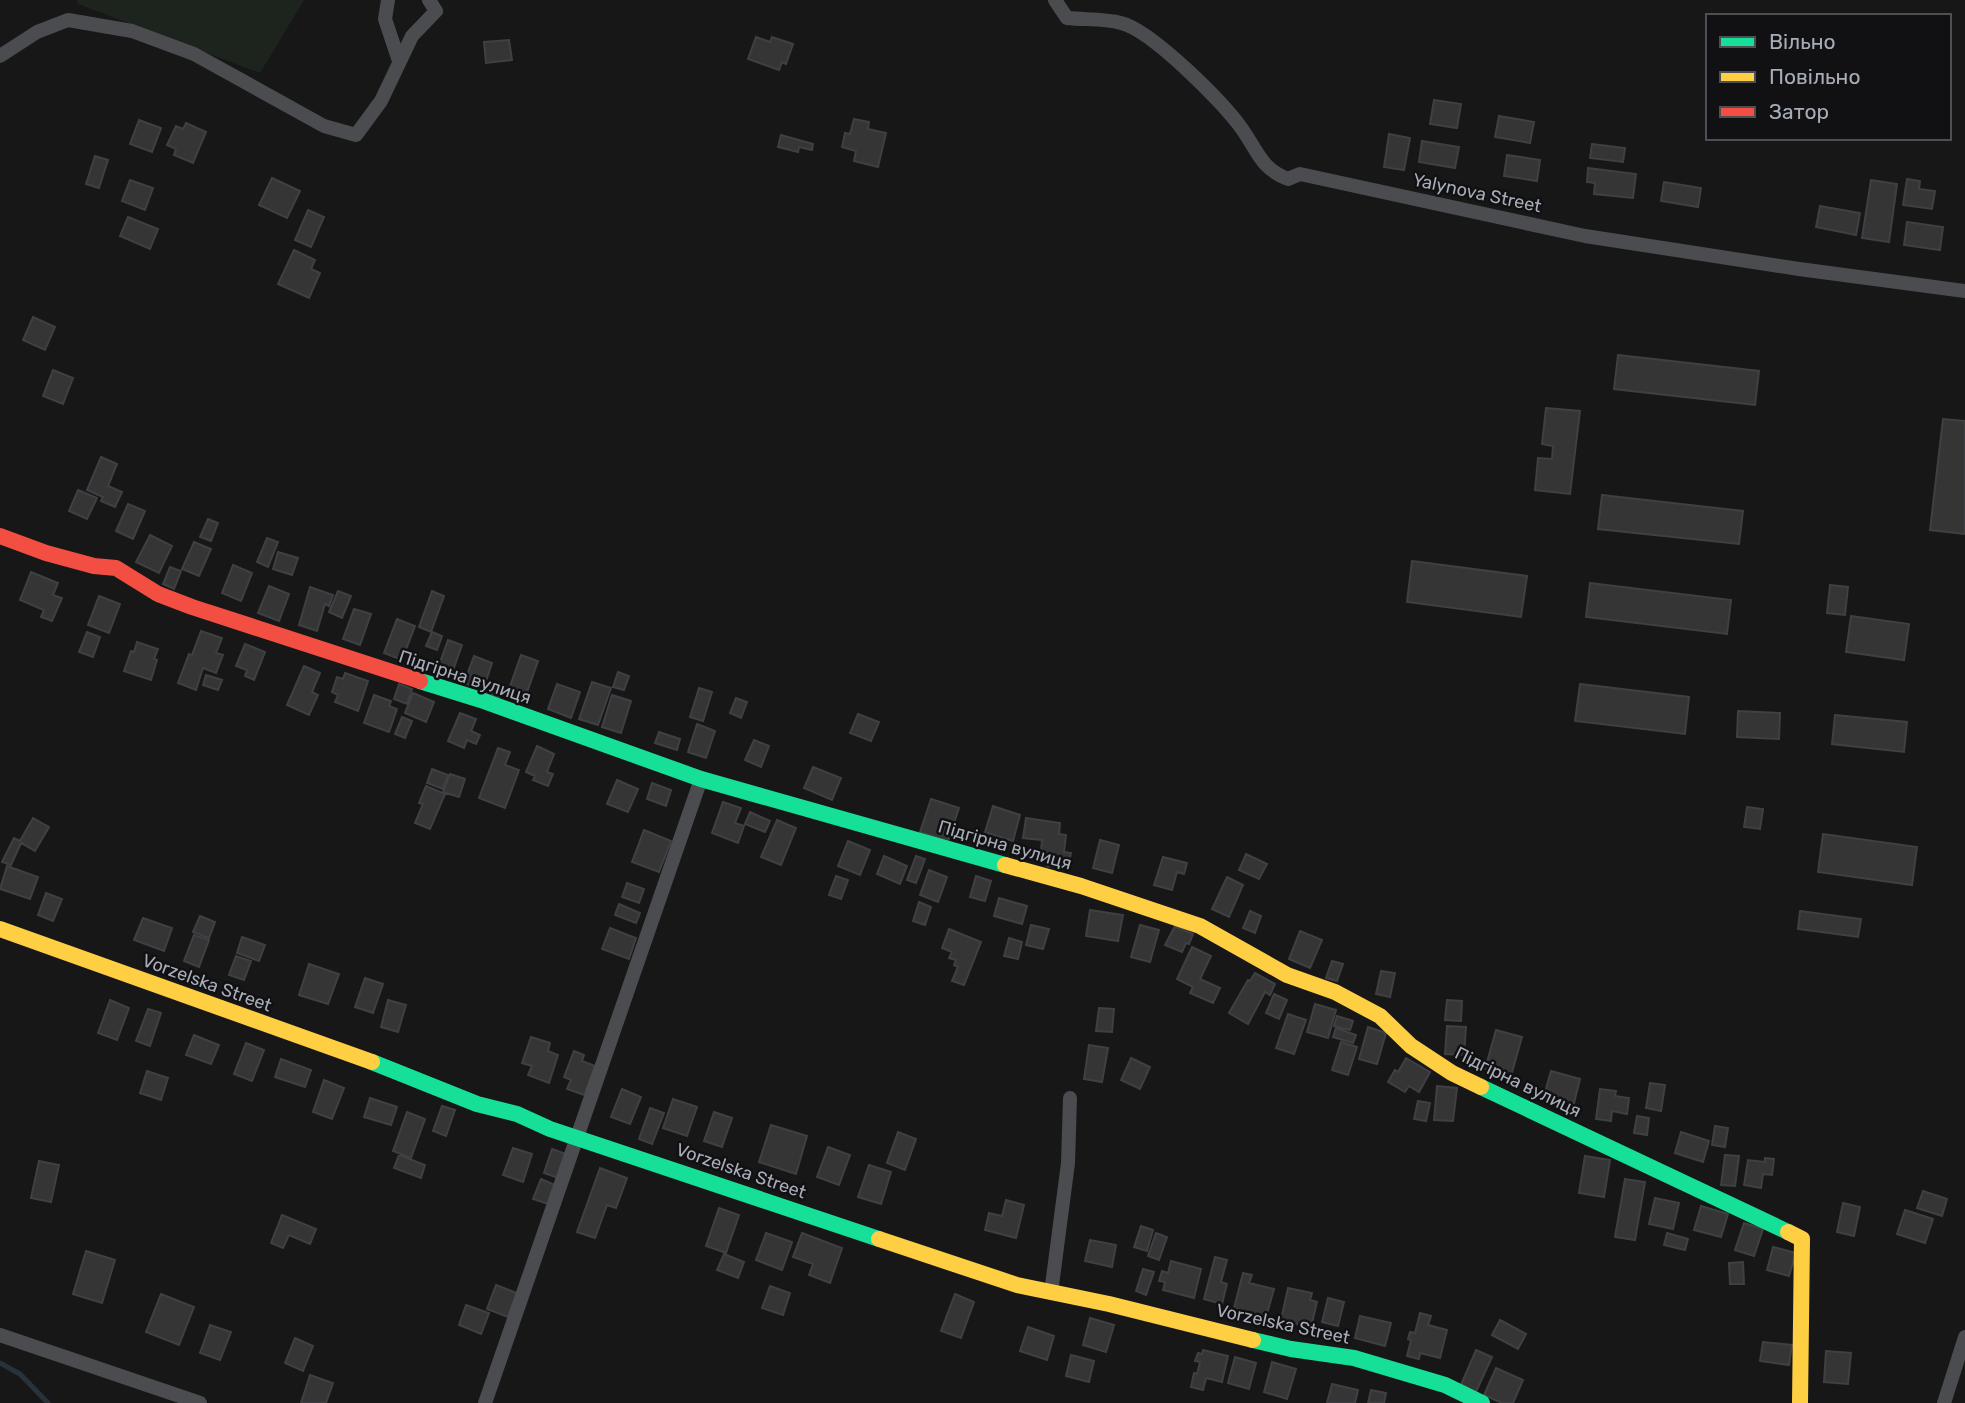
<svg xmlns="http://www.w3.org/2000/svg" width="1965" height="1403" viewBox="0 0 1965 1403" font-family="Rubik,sans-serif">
  <rect width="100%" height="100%" fill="#171717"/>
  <path fill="#1d241e" d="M77,0H304L260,73L78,4Z"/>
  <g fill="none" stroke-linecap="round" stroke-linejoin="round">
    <path stroke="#2a3239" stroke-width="5" d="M0,1363L20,1374L48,1403"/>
  </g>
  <path fill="#353536" stroke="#3f4043" stroke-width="2" d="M756,37L770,42L772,37L793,44L786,64L782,62L779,70L748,59Z
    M509,40L512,60L486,63L484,42Z
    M1434,100L1461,104L1457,128L1430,124Z
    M1499,116L1534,122L1530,143L1495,137Z
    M854,119L869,122L868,129L886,133L878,167L854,161L856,151L842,147L845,133L850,134Z
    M139,120L161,128L152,152L130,144Z
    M186,123L206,132L193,163L174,155L176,149L167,145L176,126L183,129Z
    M1389,134L1410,138L1404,170L1384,167Z
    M781,135L813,144L812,150L799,147L798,152L778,147Z
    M1422,141L1459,147L1455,168L1419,162Z
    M1592,144L1625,148L1623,162L1590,158Z
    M1507,155L1540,160L1537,181L1504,176Z
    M95,156L108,160L99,188L86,184Z
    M1588,168L1636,174L1633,198L1594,194L1595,183L1587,182Z
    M272,178L300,191L287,218L259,205Z
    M1907,179L1920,181L1919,189L1935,191L1932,209L1903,205Z
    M130,180L153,188L145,210L122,201Z
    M1871,180L1897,184L1889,242L1862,238Z
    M1664,182L1701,188L1698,207L1661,201Z
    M1820,206L1860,213L1856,235L1816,227Z
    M308,210L324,217L311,247L295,240Z
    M128,217L158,229L150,249L120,236Z
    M1907,222L1943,227L1940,250L1904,245Z
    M294,250L315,260L311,269L320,273L309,298L278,284Z
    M33,317L55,327L45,350L23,340Z
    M1618,355L1759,371L1755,405L1614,389Z
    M53,370L73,378L63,404L43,396Z
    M1546,408L1580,411L1570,494L1535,490L1538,458L1552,459L1553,446L1542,444Z
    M1943,419L1965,421V534L1930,530Z
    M101,457L117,464L108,486L122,492L115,507L101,501L103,497L87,490Z
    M78,490L97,498L87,519L69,511Z
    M1602,495L1743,511L1739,544L1598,529Z
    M128,504L145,511L133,539L116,531Z
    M208,519L218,523L211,541L200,537Z
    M150,535L172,546L159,573L136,562Z
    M267,538L278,542L268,567L257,562Z
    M194,542L211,549L199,576L182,569Z
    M278,552L298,558L292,575L273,569Z
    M1412,561L1527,576L1521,617L1407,602Z
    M233,565L252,573L241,601L222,593Z
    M170,567L181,571L174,589L163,584Z
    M31,572L58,583L53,595L62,598L52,621L41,617L44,610L20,600Z
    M1590,583L1731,600L1727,634L1586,617Z
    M1830,585L1848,587L1845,615L1827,613Z
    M269,586L289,594L279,621L258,613Z
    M310,587L333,595L329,606L325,604L317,631L299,625Z
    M338,591L351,596L342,618L329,612Z
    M432,591L444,596L431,632L419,627Z
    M99,596L120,604L109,633L88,625Z
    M354,609L371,614L360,645L343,639Z
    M1851,616L1909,624L1904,660L1846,652Z
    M397,619L415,626L402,660L384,653Z
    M201,631L222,638L216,653L223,655L216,673L203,668L196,690L178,683L189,654L192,655Z
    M87,632L100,637L93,657L79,652Z
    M432,632L442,636L437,650L426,646Z
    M448,640L462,645L452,673L438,668Z
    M137,642L158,649L154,659L157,660L151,680L124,671L131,651L134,652Z
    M245,644L265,652L254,680L245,676L247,670L236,666Z
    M521,655L538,661L525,698L508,692Z
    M474,656L492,663L483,690L464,683Z
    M304,666L320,673L312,692L318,695L309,715L287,705Z
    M618,672L629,676L624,690L613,687Z
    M345,673L368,681L358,711L335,702L338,695L332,692L337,677L343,679Z
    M206,675L222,680L218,690L203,685Z
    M491,682L503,686L498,701L486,697Z
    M592,682L611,688L598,725L579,719Z
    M399,684L412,689L407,704L394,699Z
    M557,684L580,692L571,718L548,709Z
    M1580,684L1689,697L1685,734L1575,721Z
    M699,688L712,692L703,721L690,717Z
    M413,693L434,702L426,722L405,713Z
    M374,695L391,701L389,706L397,709L389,732L364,723Z
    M612,695L631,701L621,733L602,727Z
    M736,698L747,702L741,718L730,713Z
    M1738,711L1780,713L1779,739L1737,737Z
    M460,713L476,719L471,731L480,735L476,744L467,740L464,748L448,741Z
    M858,714L879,722L871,741L850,733Z
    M1835,715L1907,722L1904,752L1832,744Z
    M402,717L412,721L405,738L395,734Z
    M697,724L715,731L706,758L688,752Z
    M659,732L680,739L677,750L655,743Z
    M754,740L769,746L761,767L745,760Z
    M537,746L554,754L547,772L553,774L548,786L533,780L535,776L526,772Z
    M498,748L510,752L505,765L519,770L505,808L479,798Z
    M813,767L841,778L832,800L804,788Z
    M432,769L448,775L443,789L427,783Z
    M450,774L465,779L459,797L443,792Z
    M617,780L638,789L628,812L607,804Z
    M652,783L671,790L666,806L647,799Z
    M426,786L445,794L430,829L415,823L423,804L419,803Z
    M931,799L959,808L948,841L920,832Z
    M723,802L741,808L735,823L744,826L738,843L712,833Z
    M993,806L1020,815L1013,841L985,832Z
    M1747,807L1763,809L1760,829L1744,827Z
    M750,812L770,821L765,832L745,824Z
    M33,818L49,827L35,851L21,843L11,865L2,862L14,838L20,841Z
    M1026,818L1060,823L1059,834L1066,835L1064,852L1071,853L1068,868L1047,866L1049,853L1041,852L1042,840L1023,838Z
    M777,820L796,828L781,865L761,857Z
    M644,830L671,841L659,872L632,862Z
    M1823,834L1917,847L1912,885L1818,872Z
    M1100,840L1119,845L1112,873L1093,868Z
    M848,841L870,850L860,875L838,866Z
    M1246,854L1267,864L1259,879L1239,870Z
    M884,856L907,866L900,884L877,874Z
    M916,856L925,859L916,883L907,880Z
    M1163,857L1187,863L1184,874L1177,872L1172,890L1154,885Z
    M7,866L38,877L30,899L0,889Z
    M929,870L947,877L938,902L920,895Z
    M836,876L848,880L841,899L829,895Z
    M976,876L991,881L985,901L970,897Z
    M1227,877L1243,885L1229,917L1212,909Z
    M627,883L644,889L639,903L622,897Z
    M46,893L62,899L53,921L38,915Z
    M999,898L1027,906L1022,924L994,916Z
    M919,902L931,907L925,925L913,921Z
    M619,904L640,913L636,923L615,915Z
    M1090,910L1123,915L1118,941L1086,936Z
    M1250,911L1261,916L1255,933L1243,928Z
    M1800,911L1861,919L1858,937L1798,929Z
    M200,916L215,922L209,938L193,932Z
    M143,918L172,928L164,951L134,940Z
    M1031,925L1049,929L1043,949L1026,945Z
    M1140,925L1159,930L1150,962L1131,957Z
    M1175,926L1193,934L1189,944L1186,943L1182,952L1165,945Z
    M610,928L636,938L629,959L602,949Z
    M949,929L981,942L964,985L952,981L958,967L954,965L956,960L949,958L952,952L942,948Z
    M1300,931L1322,940L1310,968L1289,959Z
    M194,935L209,940L199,967L184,961Z
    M242,937L265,945L259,961L237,953Z
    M1009,938L1022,942L1018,959L1004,956Z
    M1192,947L1211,956L1200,979L1220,988L1213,1003L1190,993L1193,987L1177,979Z
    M236,956L251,961L244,980L229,975Z
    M1332,961L1343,964L1337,981L1326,978Z
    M309,964L339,974L328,1004L299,995Z
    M1381,971L1395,973L1390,997L1376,994Z
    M1255,973L1275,984L1270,995L1265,992L1248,1024L1229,1013L1248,980L1250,981Z
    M365,978L383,984L373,1013L355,1007Z
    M1274,994L1287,1000L1279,1019L1266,1013Z
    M110,1000L129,1008L117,1040L98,1033Z
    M388,1000L406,1005L398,1032L381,1027Z
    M1447,1000L1462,1001L1461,1021L1445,1020Z
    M1315,1004L1336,1010L1328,1038L1307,1032Z
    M1099,1008L1114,1009L1112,1032L1096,1031Z
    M148,1009L161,1013L150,1046L136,1041Z
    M1288,1014L1306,1020L1294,1054L1276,1048Z
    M1337,1016L1353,1021L1350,1030L1334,1026Z
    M1447,1026L1466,1027L1464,1055L1445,1054Z
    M1368,1027L1386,1033L1377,1064L1359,1059Z
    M1336,1028L1356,1035L1353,1043L1333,1037Z
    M1496,1030L1522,1037L1511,1076L1485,1069Z
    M194,1035L219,1045L211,1064L186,1055Z
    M531,1037L550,1043L548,1051L558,1055L549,1083L528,1075L532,1066L522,1063Z
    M1341,1042L1357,1047L1348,1075L1332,1070Z
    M246,1043L264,1050L252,1081L234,1074Z
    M1089,1045L1108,1048L1102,1082L1084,1079Z
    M574,1051L584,1055L582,1061L595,1066L584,1095L567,1089L571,1080L564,1077Z
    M1131,1058L1150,1067L1140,1089L1121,1080Z
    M1406,1058L1430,1072L1419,1092L1409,1086L1405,1092L1388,1082L1395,1070L1398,1072Z
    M281,1059L311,1070L305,1087L275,1077Z
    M147,1071L168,1078L161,1100L140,1093Z
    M1551,1071L1580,1079L1573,1107L1543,1099Z
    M324,1080L344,1088L332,1119L313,1112Z
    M1650,1083L1665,1085L1661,1111L1646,1108Z
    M1437,1086L1457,1088L1453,1121L1434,1120Z
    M622,1089L641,1097L630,1124L611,1117Z
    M1600,1089L1616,1091L1615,1096L1629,1098L1627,1114L1612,1111L1611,1121L1596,1119Z
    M370,1098L397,1107L391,1125L364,1117Z
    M673,1099L697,1107L687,1136L663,1128Z
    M1418,1101L1430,1103L1426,1121L1414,1119Z
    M442,1106L455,1110L446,1136L433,1131Z
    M650,1108L664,1113L652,1144L639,1139Z
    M407,1112L425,1119L411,1158L393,1151Z
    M714,1112L732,1118L722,1147L704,1141Z
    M1637,1116L1649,1118L1647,1135L1634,1133Z
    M771,1125L807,1136L796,1174L759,1162Z
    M1715,1126L1728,1128L1725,1147L1712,1145Z
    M898,1132L916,1139L905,1170L887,1163Z
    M1681,1132L1709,1141L1703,1162L1675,1153Z
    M828,1147L850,1155L839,1185L817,1177Z
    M513,1148L532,1154L523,1182L503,1175Z
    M552,1149L566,1154L558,1178L544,1173Z
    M399,1155L425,1165L421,1178L394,1168Z
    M1725,1155L1739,1156L1735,1186L1721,1185Z
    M1585,1156L1610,1160L1604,1197L1579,1193Z
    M1765,1158L1774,1159L1772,1175L1763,1174L1761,1188L1744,1185L1748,1160L1765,1162Z
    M39,1161L59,1165L51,1202L31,1198Z
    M869,1165L891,1172L881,1204L858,1197Z
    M600,1168L627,1178L616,1208L607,1205L595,1238L577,1232Z
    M541,1179L555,1185L548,1204L533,1199Z
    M1625,1179L1645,1182L1635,1240L1615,1237Z
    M1923,1191L1947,1199L1942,1216L1917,1208Z
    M1655,1198L1679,1203L1673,1229L1649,1224Z
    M1006,1200L1024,1205L1016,1238L985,1230L989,1213L1002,1216Z
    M1843,1203L1860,1207L1854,1236L1837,1232Z
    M1701,1206L1728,1214L1721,1237L1694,1230Z
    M719,1208L739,1215L726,1253L706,1246Z
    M1905,1210L1933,1219L1925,1243L1897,1234Z
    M282,1215L316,1229L310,1244L289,1235L283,1248L271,1243Z
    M1744,1223L1763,1229L1754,1256L1735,1250Z
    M1141,1226L1153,1230L1147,1251L1134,1247Z
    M766,1233L792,1242L782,1270L756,1260Z
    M802,1233L842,1248L830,1283L809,1275L813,1264L793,1257Z
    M1156,1233L1167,1237L1159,1260L1148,1256Z
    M1667,1233L1688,1239L1685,1250L1664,1245Z
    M1090,1240L1116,1245L1112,1267L1085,1261Z
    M1773,1247L1796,1253L1789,1276L1767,1270Z
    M86,1251L115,1260L102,1303L73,1294Z
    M724,1254L744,1262L738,1278L717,1270Z
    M1215,1257L1227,1260L1221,1282L1227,1284L1222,1304L1204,1299Z
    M1171,1261L1201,1269L1194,1298L1163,1290L1165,1282L1159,1281L1162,1271L1168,1273Z
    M1743,1262L1744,1284H1730L1729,1263Z
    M1143,1269L1154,1272L1146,1295L1136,1291Z
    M1243,1273L1252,1275L1249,1283L1274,1289L1266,1317L1234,1308Z
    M496,1285L517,1293L508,1317L487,1309Z
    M770,1286L790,1293L783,1315L762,1308Z
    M1288,1288L1312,1293L1310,1300L1317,1302L1311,1327L1281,1320Z
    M161,1294L194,1307L179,1345L146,1332Z
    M955,1294L974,1302L961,1338L941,1331Z
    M1328,1298L1344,1302L1338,1326L1322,1322Z
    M466,1305L489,1313L481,1334L459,1325Z
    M1420,1313L1431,1316L1428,1325L1447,1330L1440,1358L1420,1353L1419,1359L1407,1356L1411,1340L1408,1339L1410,1332L1415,1333Z
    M1360,1316L1391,1323L1385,1346L1355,1338Z
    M1090,1318L1114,1325L1106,1352L1083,1345Z
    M1500,1320L1526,1334L1518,1349L1492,1335Z
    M210,1325L231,1332L220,1360L200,1353Z
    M1028,1327L1054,1336L1047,1360L1020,1351Z
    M295,1338L313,1346L303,1371L285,1363Z
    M1763,1342L1792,1345L1789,1365L1760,1361Z
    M1203,1350L1228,1356L1222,1382L1206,1378L1203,1390L1191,1387L1194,1373L1197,1374L1200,1362L1195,1361L1198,1353L1202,1354Z
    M1476,1350L1492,1357L1475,1394L1460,1387Z
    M1826,1351L1851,1353L1848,1384L1824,1382Z
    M1071,1355L1094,1361L1089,1382L1066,1376Z
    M1235,1357L1256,1363L1249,1389L1228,1383Z
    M1272,1362L1296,1369L1287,1399L1264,1392Z
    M1496,1368L1523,1380L1513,1403H1502L1484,1395Z
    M310,1375L333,1383L326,1403H301Z
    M1332,1384L1358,1390L1355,1403H1327Z
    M1371,1390L1386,1393L1384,1403H1368Z"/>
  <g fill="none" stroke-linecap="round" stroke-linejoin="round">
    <path stroke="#4b4c50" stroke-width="14" d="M388,0L385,19L399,61
      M1055,0L1067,18C1084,20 1103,18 1121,23C1151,30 1223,102 1242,129C1257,150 1261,169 1288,179L1300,174L1585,236L1799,269L1965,291
      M0,56L37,32L68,20L132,31L194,54L324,126L356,135L381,101L412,36L436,11L429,0
      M1051,1293L1068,1163L1070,1098
      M0,1335L200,1403
      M485,1403L701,779
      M1944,1403L1965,1337"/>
    <path stroke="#16e098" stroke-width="16" d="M420,681L481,700L701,779L1005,865
      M372,1062L477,1104L517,1114L550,1129L879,1239
      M1481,1087L1788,1232
      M1253,1340L1291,1349L1354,1358L1445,1385L1482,1403"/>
    <path stroke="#ffcf43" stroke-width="16" d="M1005,865L1081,886L1200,926L1287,975L1335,992L1380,1016L1411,1046L1452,1073L1481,1087
      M0,929L372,1062
      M1788,1232L1802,1239L1800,1403
      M879,1239L1017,1285L1109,1304L1253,1340"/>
    <path stroke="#f24e42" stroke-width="16" d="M0,536L46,553L94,566L116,568L158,594L192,607L420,681"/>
  </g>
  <g text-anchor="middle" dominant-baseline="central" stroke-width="5" stroke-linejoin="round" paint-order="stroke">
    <g font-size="18" fill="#a8adb8" stroke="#111113">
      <text transform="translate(1477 193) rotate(12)">Yalynova Street</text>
      <text transform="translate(465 677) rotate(18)">Підгірна вулиця</text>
      <text transform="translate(1005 845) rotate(16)">Підгірна вулиця</text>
      <text transform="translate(207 983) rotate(20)">Vorzelska Street</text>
      <text transform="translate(1518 1082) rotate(26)">Підгірна вулиця</text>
      <text transform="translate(741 1171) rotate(19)">Vorzelska Street</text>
      <text transform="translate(1283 1324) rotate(12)">Vorzelska Street</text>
    </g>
  </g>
  <rect x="1706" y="14" width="245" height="126" fill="#111113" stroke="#4d4f55" stroke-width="2"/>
  <rect x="1720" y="37" width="35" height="10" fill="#16e098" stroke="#4d4f55" stroke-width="2"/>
  <text x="1769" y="49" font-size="21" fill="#a8adb8">Вільно</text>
  <rect x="1720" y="72" width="35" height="10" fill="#ffcf43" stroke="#4d4f55" stroke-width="2"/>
  <text x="1769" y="84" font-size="21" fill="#a8adb8">Повільно</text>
  <rect x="1720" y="107" width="35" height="10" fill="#f24e42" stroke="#4d4f55" stroke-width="2"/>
  <text x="1769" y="119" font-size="21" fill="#a8adb8">Затор</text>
</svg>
